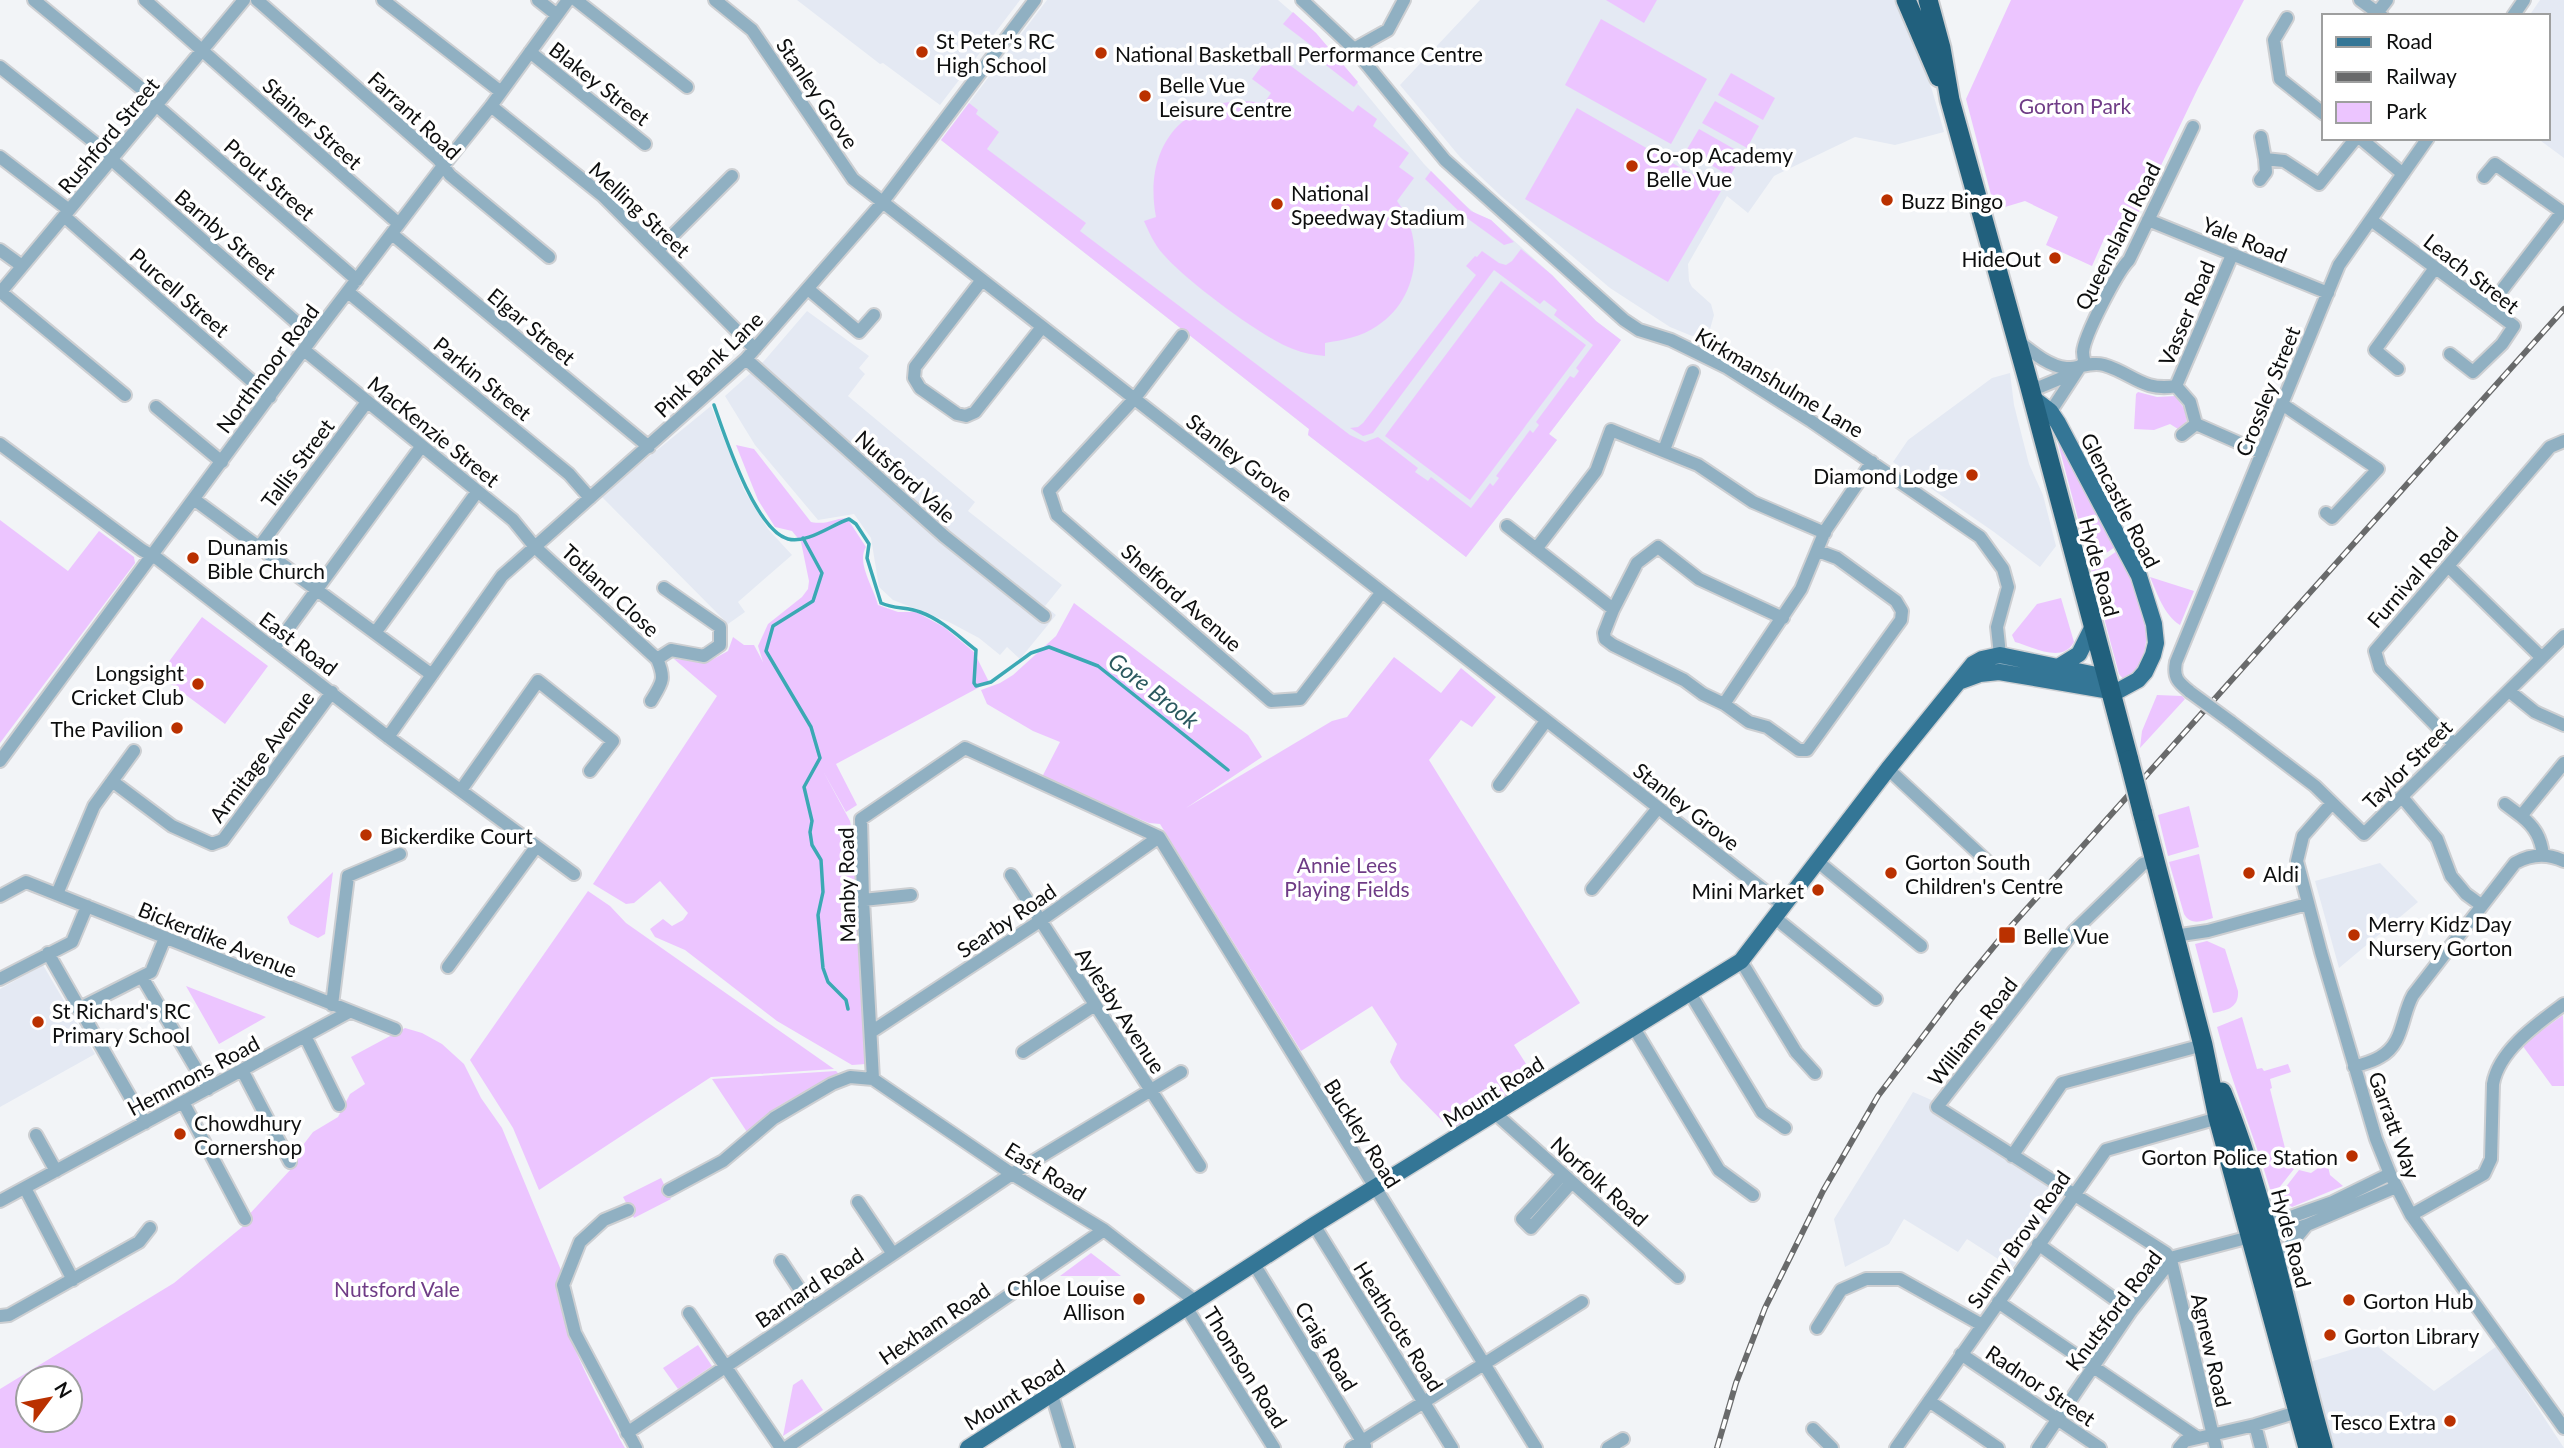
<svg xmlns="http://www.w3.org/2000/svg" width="2564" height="1448" viewBox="0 0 2564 1448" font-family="Lato,sans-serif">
  <rect width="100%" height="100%" fill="#f2f4f7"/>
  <path fill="#e4e9f3" d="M797,0H1020L940,105L883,63L880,64Z
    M1047,0H1278L1316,33L1424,164L1459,200L1476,214L1491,220L1552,275L1596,321L1621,340L1549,434L1557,440L1466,557L1308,435L1309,429L941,140Z
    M1480,0H1897L1932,90L1944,132L1895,145L1855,137L1774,176L1748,213L1727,196L1688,264L1689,281L1692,287L1711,304L1714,315L1710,329L1708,327L1698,335L1692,336L1670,327L1610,288L1501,196L1460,157L1400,85Z
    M2540,0H2564V158L2537,138H2548V16H2529Z
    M807,311L869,356L859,368L865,374L848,396L975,502L968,511L1062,585L1045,606L1056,615L1020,659L1007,647L1000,655L979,638L949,622L893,600L879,587L871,538L854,514L818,520L755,445L725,396L764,361Z
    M2010,373L2014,405L2029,464L2043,495L2056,546L2040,567L1994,532L1893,462L1908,440L1992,378Z
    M711,406L744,490L768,529L792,555L738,602L745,612L728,624L601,496Z
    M2380,863L2418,902L2339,968L2315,881Z
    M43,965L95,1054L0,1107V989Z
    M1913,1092L1943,1105L2067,1195L2012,1268L1967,1239L1958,1252L1904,1219L1889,1244L1845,1267L1834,1219Z
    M2373,1343L2434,1391L2497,1346L2564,1448H2333L2310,1362Z"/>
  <path fill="#ecc5ff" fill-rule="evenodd" d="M1606,0H1657L1644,23Z
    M2011,0H2244L2198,88L2122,247L2104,239L2092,266L2046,245L2058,217L2025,201L1995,210L1966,99Z
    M1293,12L1316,33L1358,82L1354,87L1322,62L1325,56L1283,24Z
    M1601,19L1707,79L1671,144L1565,85Z
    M1272,52L1353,112L1358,105L1377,119L1373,126L1409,153L1399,167L1414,178L1397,201C1426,240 1419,299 1377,326C1361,337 1343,340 1325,343V356C1314,355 1303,353 1293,349C1262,338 1184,279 1163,254C1154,244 1149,232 1144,221L1156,217C1142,143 1188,91 1264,103L1271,93L1252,79Z
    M1731,73L1775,98L1763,120L1718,95Z
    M1715,101L1759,126L1747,148L1702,123Z
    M969,103L978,110L976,114L999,132L987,149L1086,223L1080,231L1350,435L1365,442L1378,437L1418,468L1415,472L1428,481L1431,477L1471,508L1490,483L1493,486L1499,478L1496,476L1530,430L1533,433L1539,425L1536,422L1570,376L1574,378L1579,371L1576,368L1593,345L1554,315L1557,310L1544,300L1540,304L1494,270L1373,433L1363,436L1350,428L1358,427L1363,423L1476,275L1466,266L1475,256L1477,257L1482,251L1499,263L1506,265L1512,261L1521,249L1552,275L1596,321L1621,340L1549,434L1557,440L1466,557L1308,435L1309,429L941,140Z
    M1577,108L1721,191L1668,282L1525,199Z
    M1699,129L1743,154L1730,176L1686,151Z
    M1431,171L1471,211L1491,220L1514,242L1504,245L1464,216L1425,179Z
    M1501,281L1586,345L1470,500L1385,436Z
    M2138,392L2157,397L2175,396L2184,408L2187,421L2178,429L2170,424L2154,430L2134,429L2136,394Z
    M2058,443H2060L2115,547L2090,564Z
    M736,445L754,449L811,522C829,525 831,519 847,518L866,547C856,563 874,588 878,605L898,612H916L944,627L974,652L989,682L836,764L857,805L846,812L823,771L850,821L854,842L866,1064L852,1065L777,1021L685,950L655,937L650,929L663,919L672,926L683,920L688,913L660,881L634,903L626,904L593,884L717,696L674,659L708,662L728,651L733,637L744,645H754L763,662L758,646L768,624L802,597L808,589L809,581L801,542L792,531L775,527L758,500Z
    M0,520L68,571L99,531L134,557L135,563L0,743Z
    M2117,551C2137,590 2167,647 2125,681L2119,674L2091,569Z
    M2150,577L2194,591L2180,625C2164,615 2157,593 2150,577Z
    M2061,598L2074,642C2062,664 2034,647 2015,642L2012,635L2037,604Z
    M1074,603L1248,735L1262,757L1186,808L1332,721L1347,717L1394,657L1441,693L1461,668L1496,697L1472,727L1461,720L1429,760L1580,1003L1514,1045L1535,1078L1451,1130L1401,1079L1390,1062L1397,1044L1372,1006L1301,1051L1160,824L1149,823L1041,779L1060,742L1033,731L987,704L981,690L1000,683L1013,675L1056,636Z
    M202,617L268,666L225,724L159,675Z
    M2157,695L2182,696L2185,699L2140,748L2142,731Z
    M2189,806L2199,847L2168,856L2158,815Z
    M2199,854L2213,918C2202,921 2191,926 2184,914L2169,862Z
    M333,872L325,934L318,938L290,924L287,917Z
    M588,891L610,906L626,923L834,1069L711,1077L539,1190L513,1128L470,1060Z
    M2207,941L2225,949L2238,991C2239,1008 2227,1010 2213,1013L2195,944Z
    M186,986L266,1017L219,1044Z
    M2563,1015L2564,1086H2552L2522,1045Z
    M2242,1017L2257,1069L2262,1068L2264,1071L2288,1064L2291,1072L2270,1079L2272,1088L2270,1089L2288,1160L2294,1169L2275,1193L2270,1189C2254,1135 2231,1082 2217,1027Z
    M405,1028L422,1033L442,1044L464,1064L481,1098L502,1128L563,1275C562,1280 559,1286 559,1291C558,1328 607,1414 625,1448H0V1389L174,1283L247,1223L245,1219L291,1169L290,1162L313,1132L338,1117L350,1094L365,1084L351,1057ZM28,1378H70V1420H28Z
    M836,1071L842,1077C807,1090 773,1104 747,1132L712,1079Z
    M2327,1162L2330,1175L2343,1186L2292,1207L2278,1197L2299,1170L2311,1173Z
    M661,1178L671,1199L634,1218L623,1197Z
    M1091,1253L1121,1276H1060Z
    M698,1345L712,1366L678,1389L663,1368Z
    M802,1379L823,1410L783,1436L793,1385Z"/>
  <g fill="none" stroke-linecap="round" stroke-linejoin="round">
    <path stroke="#3ba9b4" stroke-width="3.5" d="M714,405C725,436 755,530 788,539C807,544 831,525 849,519L856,524L869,544L867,558L881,603C894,609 907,607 920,612C942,620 958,636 976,650L974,683L976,686L991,682L1031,653L1049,647L1098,666L1228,770
      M803,538L822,573L813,601L773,626L766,651L811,727L820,758L804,787L812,821L810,832L812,845L821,860L823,892L818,915L823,968L828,982L846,1000L848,1009"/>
    <g stroke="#cdcfd2" stroke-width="16">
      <path id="minor" d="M34,0L159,103
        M145,0L399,224
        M257,0L438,159L450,175L549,257
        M383,0L501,92
        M538,0L557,15
        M576,0L687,87
        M715,0L752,30L853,179L1783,905
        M1302,0L1354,49L1445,160L1624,320L1639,330L1671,340L1726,367L1811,421L1980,537L2003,569L2008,587L1997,627L2000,655L2003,662L2022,674
        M2360,0L2382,16
        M2377,13L2387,0
        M2513,16L2524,0
        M2287,18L2274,40L2280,79L2324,114
        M1354,49L1388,30L1404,0
        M530,52L645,144
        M0,67L114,158
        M157,106L357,280
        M491,106L603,196L755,349
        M2261,137L2265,159
        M2360,138L2403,174
        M0,157L69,210
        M112,160L313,337
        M2484,177L2495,164L2564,213
        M2260,180L2266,172L2265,159L2284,161L2319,184L2356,138
        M64,216L270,397
        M2148,220L2328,293
        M2371,220L2514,326L2502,344L2473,372L2450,354
        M392,234L649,447
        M0,250L22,266
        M658,250L732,176
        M982,280L915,367L914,378L920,388L957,414L966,416L975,412L1042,327
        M808,289L859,332L874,315
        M1,292L125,395
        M348,292L569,474L590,498
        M0,293L244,0
        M2489,307L2562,212
        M1182,336L1135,398L1049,491L1057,515L1271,701L1300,699L1382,592
        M2018,341C2031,351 2048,366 2066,368C2079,369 2090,361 2104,365C2132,373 2143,392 2176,386L2190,402L2196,424
        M304,350L513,520L535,547L657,659C666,679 662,683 651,701
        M746,359L944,536L1044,616
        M2085,363C2084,360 2083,356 2083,352C2084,336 2117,272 2129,260L2193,127
        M2398,369L2375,350L2435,268
        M2029,384L2040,387L2076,372
        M2176,386L2232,255
        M2282,404L2378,469L2332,518L2326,513
        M156,407L222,462
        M2047,417L2081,365
        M2196,424L2262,453
        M2182,435L2196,424
        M0,444L142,550L158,559L388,737L574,874
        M1664,450L1693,372
        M195,500L432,675
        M1507,526L1613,609
        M259,547L367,402
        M1536,549L1596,471L1611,430L1698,465L1753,502L1825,533
        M2448,566L2542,658
        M1783,618L1699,579L1658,547L1637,563L1613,610L1604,633L1605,639L1613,645L1684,680L1703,694L1724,704L1749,722L1767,727L1799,750H1807L1901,620L1902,611L1896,601L1837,558L1818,551
        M375,633L477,492
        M274,648L421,447
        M657,659L671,650L704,656L720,645V627L664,588
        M2509,691L2535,712L2564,725
        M2190,692C2178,682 2173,678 2176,662L2339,265L2428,138
        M1724,704L1801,589L1825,531L1872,462
        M2231,722L2315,786L2364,834L2564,636
        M388,737L502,576L746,359L882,203L1035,0
        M2454,744L2380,668L2375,651L2550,447L2564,441
        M0,761L313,337L443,166L491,106L568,0
        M1888,769L1989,863
        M112,781L172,826L212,844L223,840L332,692
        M1499,785L1546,721
        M461,790L538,681L613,741L590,771
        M2402,797L2437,839L2451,876L2466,894L2481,905
        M2332,803L2303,836L2297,861L2321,952L2376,1139L2390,1174L2411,1215L2564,1428
        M2505,804L2521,816
        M1159,837L1536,1448
        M2543,855C2541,838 2535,827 2521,816L2564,763
        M2155,860L2143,864L2074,931L1937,1107L2166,1253L2171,1260L2216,1448
        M1817,861L1921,946
        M1011,875L1200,1166
        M1592,889L1658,808
        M57,894L94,806L134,751
        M0,896L26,882L395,1029
        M863,900L911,895
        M1774,917L1876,999
        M2174,936L2208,931L2307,904
        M48,953L145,1123
        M1741,961L1796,1052L1815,1073
        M448,967L536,847
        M142,977L208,1089
        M0,979L72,942L87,906
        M1690,993L1762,1112L1785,1128
        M332,1005L348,876L400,854
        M78,1009L151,972L165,938
        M1634,1028L1719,1170L1753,1195
        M871,1032L1040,921L1159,837
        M305,1036L339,1105
        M1023,1052L1095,1005
        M2354,1067C2362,1064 2372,1062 2380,1057C2404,1044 2401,1016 2413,995L2515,863C2531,854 2547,853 2564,861
        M242,1070L290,1162
        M873,1079L863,900L861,819L965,748L1159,837
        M873,1079L1012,1174L1104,1230L1195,1301
        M183,1102L245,1219
        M1496,1114L1678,1277
        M36,1135L56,1171
        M2012,1156L2062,1083L2203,1045
        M1563,1174L1522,1219L1531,1228L1572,1182
        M25,1188L73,1280
        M669,1190L723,1161L774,1118L832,1084L850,1077L873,1079
        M0,1201L349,1012
        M858,1202L893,1254
        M628,1210L604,1220L580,1242L563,1285L575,1333L636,1448
        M2411,1215L2484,1174L2491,1159L2493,1084C2499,1050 2538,1023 2564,1004
        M1314,1225L1452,1448
        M2262,1227L2333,1202L2390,1174
        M2038,1244L2131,1311
        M781,1261L812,1308
        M2277,1261L2307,1225
        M1254,1264L1365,1446
        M1998,1302L2198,1438
        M1186,1307L1274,1448
        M689,1313L781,1448
        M0,1316L9,1315L139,1242L150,1228
        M1817,1328L1841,1290L1866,1279H1900L1982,1325
        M1961,1354L2100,1448
        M1052,1395L1068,1448
        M1929,1401L1998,1448
        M2255,1425L2261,1448
        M1813,1429L1832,1448
        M627,1433L1012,1174L1181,1072
        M786,1448L1104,1230
        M1351,1448L1582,1302
        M1608,1448L1623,1439
        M1896,1448L2106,1150L2218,1118
        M2038,1448L2131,1311L2174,1257L2250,1237H2269L2307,1225L2396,1187
        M2179,1448L2185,1441L2255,1425L2304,1410"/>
    </g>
    <g stroke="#cdcfd2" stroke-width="19">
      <path id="major" d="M2058,667L2079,654L2092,628
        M1961,681L1980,674L1999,672L2116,692L2138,680L2145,672L2153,655L2156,643L2154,624L2139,576L2058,423L2050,411L2033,398
        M968,1448L1314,1225L1741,961L1888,769L1973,664L1982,659L2000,655L2106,677"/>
    </g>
    <g stroke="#cdcfd2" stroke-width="23">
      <path id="highway" d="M1906,0L1939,77
        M1928,0L1941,48L1950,100L2029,384L2129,760
        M2142,811L2203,1045L2218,1118L2308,1448
        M2222,1092C2269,1207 2289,1330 2323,1448"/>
    </g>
    <use href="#minor" stroke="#90b0c2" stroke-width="12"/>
    <use href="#major" stroke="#347696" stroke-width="16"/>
    <use href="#highway" stroke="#21607d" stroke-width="19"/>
    <g stroke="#696a6b" stroke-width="6">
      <path id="rail" d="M1717,1448L1736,1383L1765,1308L1823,1191L1878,1096L1958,990L2005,933L2564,309"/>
    </g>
    <use href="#rail" stroke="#fff" stroke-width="3.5" stroke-dasharray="10" stroke-linecap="butt"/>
    <g stroke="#cdcfd2" stroke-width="16" stroke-linecap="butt">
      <path id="minor-bridge" d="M2190,692L2231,722"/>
    </g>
    <g stroke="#cdcfd2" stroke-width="23" stroke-linecap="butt">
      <path id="highway-bridge" d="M2129,760L2142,811"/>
    </g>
    <use href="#minor-bridge" stroke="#90b0c2" stroke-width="12"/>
    <use href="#highway-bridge" stroke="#21607d" stroke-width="19"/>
  </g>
  <g fill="#ba3100" stroke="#fff" stroke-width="2.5">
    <circle cx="922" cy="52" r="7"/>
    <circle cx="1101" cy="53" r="7"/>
    <circle cx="1145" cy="96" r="7"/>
    <circle cx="1632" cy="166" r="7"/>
    <circle cx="1887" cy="200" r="7"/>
    <circle cx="1277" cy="204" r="7"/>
    <circle cx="2055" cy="258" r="7"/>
    <circle cx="1972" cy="475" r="7"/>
    <circle cx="193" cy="558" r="7"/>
    <circle cx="198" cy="684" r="7"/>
    <circle cx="177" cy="728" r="7"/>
    <circle cx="366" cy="835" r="7"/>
    <circle cx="1891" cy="873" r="7"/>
    <circle cx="2249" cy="873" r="7"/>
    <circle cx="1818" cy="890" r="7"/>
    <rect x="1998" y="926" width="18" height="18" rx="3.5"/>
    <circle cx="2354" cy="935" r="7"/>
    <circle cx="38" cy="1022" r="7"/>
    <circle cx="180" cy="1134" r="7"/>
    <circle cx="2352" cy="1156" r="7"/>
    <circle cx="1139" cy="1299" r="7"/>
    <circle cx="2349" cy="1300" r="7"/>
    <circle cx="2330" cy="1335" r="7"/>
    <circle cx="2450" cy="1421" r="7"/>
  </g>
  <g text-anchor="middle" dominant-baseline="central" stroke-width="7" stroke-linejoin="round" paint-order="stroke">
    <g font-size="21" fill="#0d0e0e" stroke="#fff" text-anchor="start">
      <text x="936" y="40">St Peter's RC<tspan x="936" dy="24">High School</tspan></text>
      <text x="1115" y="53">National Basketball Performance Centre</text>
      <text x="1159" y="84">Belle Vue<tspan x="1159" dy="24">Leisure Centre</tspan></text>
      <text x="1646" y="154">Co-op Academy<tspan x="1646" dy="24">Belle Vue</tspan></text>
      <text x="1291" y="192">National<tspan x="1291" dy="24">Speedway Stadium</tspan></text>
      <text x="1901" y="200">Buzz Bingo</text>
      <text x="2041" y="258" text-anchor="end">HideOut</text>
      <text x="1958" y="475" text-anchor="end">Diamond Lodge</text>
      <text x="207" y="546">Dunamis<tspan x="207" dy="24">Bible Church</tspan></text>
      <text x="184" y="672" text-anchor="end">Longsight<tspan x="184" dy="24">Cricket Club</tspan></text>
      <text x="163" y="728" text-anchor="end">The Pavilion</text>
      <text x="380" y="835">Bickerdike Court</text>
      <text x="1905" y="861">Gorton South<tspan x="1905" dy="24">Children's Centre</tspan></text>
      <text x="2263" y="873">Aldi</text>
      <text x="1804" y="890" text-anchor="end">Mini Market</text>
      <text x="2368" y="923">Merry Kidz Day<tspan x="2368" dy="24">Nursery Gorton</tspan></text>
      <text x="2023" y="935">Belle Vue</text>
      <text x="52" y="1010">St Richard's RC<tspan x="52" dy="24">Primary School</tspan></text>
      <text x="194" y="1122">Chowdhury<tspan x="194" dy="24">Cornershop</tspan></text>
      <text x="2338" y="1156" text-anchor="end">Gorton Police Station</text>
      <text x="1125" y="1287" text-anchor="end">Chloe Louise<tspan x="1125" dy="24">Allison</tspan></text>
      <text x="2363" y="1300">Gorton Hub</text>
      <text x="2344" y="1335">Gorton Library</text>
      <text x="2436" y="1421" text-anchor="end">Tesco Extra</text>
    </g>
    <g font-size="21" fill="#0d0e0e" stroke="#fff">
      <text transform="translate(600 83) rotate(38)">Blakey Street</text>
      <text transform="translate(818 93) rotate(56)">Stanley Grove</text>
      <text transform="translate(415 115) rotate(43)">Farrant Road</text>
      <text transform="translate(313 123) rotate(42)">Stainer Street</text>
      <text transform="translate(108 135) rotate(-50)">Rushford Street</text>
      <text transform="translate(270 179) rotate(41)">Prout Street</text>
      <text transform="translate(640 209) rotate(43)">Melling Street</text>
      <text transform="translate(226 234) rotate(41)">Barnby Street</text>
      <text transform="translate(2117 236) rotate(-63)">Queensland Road</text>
      <text transform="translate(2245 239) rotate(22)">Yale Road</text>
      <text transform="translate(2472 273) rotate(38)">Leach Street</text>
      <text transform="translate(180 292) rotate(41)">Purcell Street</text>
      <text transform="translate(2186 313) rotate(-67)">Vasser Road</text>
      <text transform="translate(532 326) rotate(40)">Elgar Street</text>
      <text transform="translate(708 364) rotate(-44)">Pink Bank Lane</text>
      <text transform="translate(267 368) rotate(-53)">Northmoor Road</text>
      <text transform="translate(483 378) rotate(39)">Parkin Street</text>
      <text transform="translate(1780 382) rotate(31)">Kirkmanshulme Lane</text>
      <text transform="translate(2267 391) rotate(-68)">Crossley Street</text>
      <text transform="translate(434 431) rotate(39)">MacKenzie Street</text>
      <text transform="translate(1240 457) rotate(38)">Stanley Grove</text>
      <text transform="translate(297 463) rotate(-53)">Tallis Street</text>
      <text transform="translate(906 476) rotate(42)">Nutsford Vale</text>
      <text transform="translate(2121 500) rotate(63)">Glencastle Road</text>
      <text transform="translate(2100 567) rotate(75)">Hyde Road</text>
      <text transform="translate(2412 577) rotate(-49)">Furnival Road</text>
      <text transform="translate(611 590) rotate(43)">Totland Close</text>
      <text transform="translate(1182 597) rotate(41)">Shelford Avenue</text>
      <text transform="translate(299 643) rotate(37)">East Road</text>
      <text transform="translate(261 756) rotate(-53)">Armitage Avenue</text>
      <text transform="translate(2407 764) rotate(-45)">Taylor Street</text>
      <text transform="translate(1687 806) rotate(38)">Stanley Grove</text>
      <text transform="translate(846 885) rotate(-91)">Manby Road</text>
      <text transform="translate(1006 920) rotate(-34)">Searby Road</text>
      <text transform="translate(218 939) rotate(22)">Bickerdike Avenue</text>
      <text transform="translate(1121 1010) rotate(57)">Aylesby Avenue</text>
      <text transform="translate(1972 1031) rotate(-52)">Williams Road</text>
      <text transform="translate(193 1075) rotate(-28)">Hemmons Road</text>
      <text transform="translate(1493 1091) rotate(-32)">Mount Road</text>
      <text transform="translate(2395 1125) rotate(70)">Garratt Way</text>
      <text transform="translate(1363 1133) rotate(58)">Buckley Road</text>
      <text transform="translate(1046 1171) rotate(32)">East Road</text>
      <text transform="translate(1600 1181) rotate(42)">Norfolk Road</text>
      <text transform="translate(2292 1238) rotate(75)">Hyde Road</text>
      <text transform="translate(2018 1239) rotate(-55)">Sunny Brow Road</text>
      <text transform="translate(809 1287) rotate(-34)">Barnard Road</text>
      <text transform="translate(2113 1310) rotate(-53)">Knutsford Road</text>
      <text transform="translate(934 1323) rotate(-34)">Hexham Road</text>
      <text transform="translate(1399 1326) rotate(58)">Heathcote Road</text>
      <text transform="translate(1327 1346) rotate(59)">Craig Road</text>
      <text transform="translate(2212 1350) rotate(77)">Agnew Road</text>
      <text transform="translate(1246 1367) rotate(58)">Thomson Road</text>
      <text transform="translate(2041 1385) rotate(34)">Radnor Street</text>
      <text transform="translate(1014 1394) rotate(-32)">Mount Road</text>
    </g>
    <g font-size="21" fill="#6f3c86" stroke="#fff">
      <text x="2075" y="105">Gorton Park</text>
      <text x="1347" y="864">Annie Lees<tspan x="1347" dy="24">Playing Fields</tspan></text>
      <text x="397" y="1288">Nutsford Vale</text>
    </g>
    <g font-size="23" font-style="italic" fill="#2b595f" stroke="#fff">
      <text transform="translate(1154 690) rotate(38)">Gore Brook</text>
    </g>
  </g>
  <rect x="2322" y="14" width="228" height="126" fill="#ffffff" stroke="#9e9f9f" stroke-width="2"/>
  <rect x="2336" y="37" width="35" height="10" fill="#347696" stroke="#9e9f9f" stroke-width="2"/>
  <text x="2386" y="49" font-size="21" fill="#0d0e0e">Road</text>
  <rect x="2336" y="72" width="35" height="10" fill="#696a6b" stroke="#9e9f9f" stroke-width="2"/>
  <text x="2386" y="84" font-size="21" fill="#0d0e0e">Railway</text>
  <rect x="2336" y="102" width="35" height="21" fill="#ecc5ff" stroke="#9e9f9f" stroke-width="2"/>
  <text x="2386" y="119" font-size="21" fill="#0d0e0e">Park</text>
  <g transform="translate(49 1399) rotate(58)"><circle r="33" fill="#ffffff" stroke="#9e9f9f" stroke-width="2"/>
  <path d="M0-5L12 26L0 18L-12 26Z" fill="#ba3100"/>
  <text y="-10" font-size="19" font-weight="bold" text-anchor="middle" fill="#0d0e0e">N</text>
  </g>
</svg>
